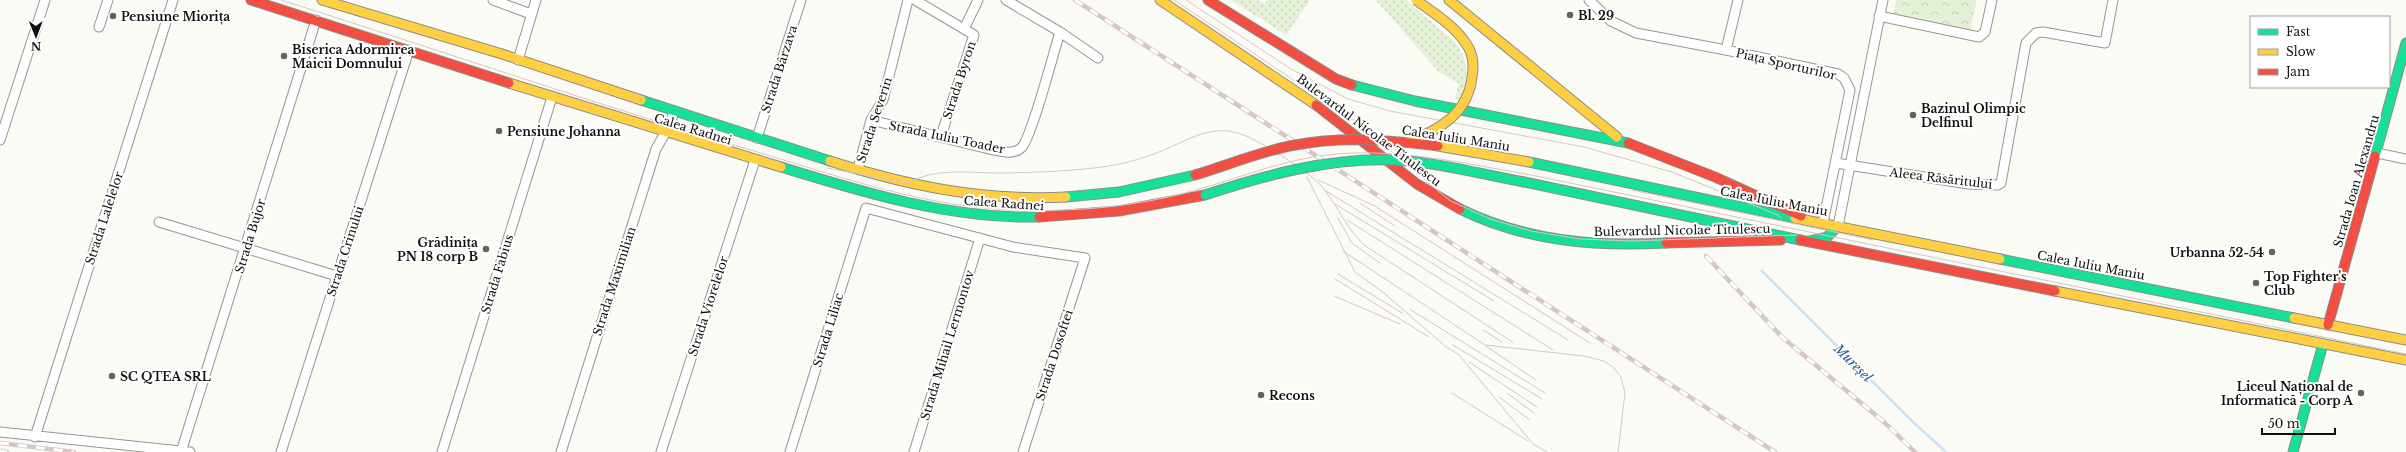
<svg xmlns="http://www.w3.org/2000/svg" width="2406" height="452" viewBox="0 0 2406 452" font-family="'Libre Baskerville',serif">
  <defs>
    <pattern id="grass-dots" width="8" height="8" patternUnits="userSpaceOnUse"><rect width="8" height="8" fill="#e4f1d7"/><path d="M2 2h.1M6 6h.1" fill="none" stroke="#c3ceb8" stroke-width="1.8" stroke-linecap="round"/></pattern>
    <pattern id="park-crowns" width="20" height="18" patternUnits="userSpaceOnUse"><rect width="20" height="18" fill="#e4f1d7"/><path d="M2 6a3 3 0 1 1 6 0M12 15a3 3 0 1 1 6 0" fill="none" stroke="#c3ceb8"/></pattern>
  </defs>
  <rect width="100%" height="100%" fill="#fbfbf6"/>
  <path fill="url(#grass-dots)" d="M1231,0H1258L1265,4L1268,0H1310L1286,35Z
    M1376,0H1406L1455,42C1469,59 1469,79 1460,99H1455L1459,84L1438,71Z"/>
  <path fill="url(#park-crowns)" d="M1896,0H1977L1969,34L1893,17Z"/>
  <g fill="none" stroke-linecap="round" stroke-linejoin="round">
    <path stroke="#cee5f4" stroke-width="3" d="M1762,271L1911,420L1946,452"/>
    <g stroke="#969694" stroke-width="11">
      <path id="street" d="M493,0L531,14
        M915,0L964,29L978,0
        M1006,0L1060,32L1098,58
        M1589,0L1611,21L1636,33L1726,50
        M1738,0L1726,50L1838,74L1844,78L1850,90L1823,223
        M1879,16L1979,37L1985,32L1992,0
        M99,27L108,0
        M518,60L536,0
        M871,120L989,149C999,151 1014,156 1022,147C1032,136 1054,51 1060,32
        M941,136L974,35L964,29
        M757,138L801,0
        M0,140L45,0
        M2377,153L2406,159
        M1836,163L1968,184L1998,185L2001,183L2026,43L2036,33L2043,32L2105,43L2113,0
        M858,169L871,120L883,100L908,0
        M159,222L337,276
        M1838,226L1883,0
        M0,432L190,452
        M35,437L173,0
        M181,452L316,20
        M281,452L409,50
        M442,452L552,97
        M561,452L656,149L669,126L674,112
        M661,452L755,160
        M790,452L866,208L1013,247L1085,258L1023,452
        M914,452L980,238"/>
    </g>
    <g stroke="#8c8c8a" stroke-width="11">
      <path id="fast" d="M1352,85L1415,101L1628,143
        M641,100L830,161
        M2375,156L2406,43
        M1529,162L1795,218
        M781,167C865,193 950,219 1039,217
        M1524,182L1800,240
        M1066,197L1119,192L1195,175
        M1460,209C1525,241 1595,247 1666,243
        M1809,241L1827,237L1838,226
        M2000,259L2294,318
        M2293,452L2323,344"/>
    </g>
    <g stroke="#8c8c8a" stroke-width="11">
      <path id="slow" d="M322,0L502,54L641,100
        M1160,0L1316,105
        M1449,0L1617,137
        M509,83L781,167
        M830,161C909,186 981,201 1066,197
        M1795,218L2000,259
        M2055,291L2406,360
        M2294,318L2406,340"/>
    </g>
    <g stroke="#8c8c8a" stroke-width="11">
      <path id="jam" d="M251,0L509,83
        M1208,0L1336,79L1352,85
        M1316,105L1417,184L1460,209
        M1628,143L1715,177L1801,216
        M1039,217L1119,211L1205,195
        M1800,240L2055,291
        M1666,243L1781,240
        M2328,325L2375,156"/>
    </g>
    <use href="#street" stroke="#fefefe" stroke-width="9"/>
    <use href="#fast" stroke="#16e098" stroke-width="9"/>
    <use href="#slow" stroke="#ffcf43" stroke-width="9"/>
    <use href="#jam" stroke="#f24e42" stroke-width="9"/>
    <path stroke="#d7c6c6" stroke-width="1" d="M281,0C439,50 595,104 754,151C841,177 927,208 1018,210C1080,212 1143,206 1203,188C1244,176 1284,160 1327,155C1395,147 1460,163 1526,174L2406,354
      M1174,0L1359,124L1449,200L1490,219L1531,231L1580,239L1632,241L1796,235
      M1186,0L1291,69L1348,99L1390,111L1584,147L1672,172L1778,215L1781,218
      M827,168L909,183C937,166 975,174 1007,173C1041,172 1076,171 1109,166C1128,163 1147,157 1164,150C1190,139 1212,124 1241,134C1261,141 1312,173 1324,189C1338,207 1347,229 1364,245L1514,343
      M1307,177L1355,272L1384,293L1445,346L1459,355L1533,444L1547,452
      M1318,180L1373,205L1590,343
      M1632,190L1873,240
      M1326,191L1568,340
      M1360,203L1395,226
      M1335,204L1494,301
      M1338,218L1352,243L1380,263
      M1347,220L1553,350
      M1343,251L1485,345L1584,356L1604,361L1613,367L1621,377L1625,393L1618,452
      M1338,274L1402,313
      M1335,279L1429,337
      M1334,296L1400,324
      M1411,310L1545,393
      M1483,330L1502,342
      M1453,345L1542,399
      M1486,346L1536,380
      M1469,362L1537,407
      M1452,393L1528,441
      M1507,393L1534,413
      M1499,397L1530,420"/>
    <g stroke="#d7c6c6" stroke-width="4.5">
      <path id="rail" d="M1075,0L1775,452
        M1706,256L1782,337L1884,422L1915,452
        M0,443L74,452
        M0,451L7,452"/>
    </g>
    <use href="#rail" stroke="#fff" stroke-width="3" stroke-dasharray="9" stroke-linecap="butt"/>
    <g stroke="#8c8c8a" stroke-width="11" stroke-linecap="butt">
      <path id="fast-bridge" d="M1205,195C1265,175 1328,158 1392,160C1437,162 1480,174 1524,182"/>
    </g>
    <g stroke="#8c8c8a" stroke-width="11" stroke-linecap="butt">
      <path id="slow-bridge" d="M1409,141C1440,130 1468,113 1472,77C1474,66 1473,54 1467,45C1455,26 1434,13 1416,0
        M1438,146L1529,162"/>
    </g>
    <g stroke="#8c8c8a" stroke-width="11" stroke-linecap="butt">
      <path id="jam-bridge" d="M1195,175C1228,165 1261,151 1295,145C1342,136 1390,140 1438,146"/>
    </g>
    <use href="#fast-bridge" stroke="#16e098" stroke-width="9"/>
    <use href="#slow-bridge" stroke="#ffcf43" stroke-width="9"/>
    <use href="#jam-bridge" stroke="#f24e42" stroke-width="9"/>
  </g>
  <g fill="#626260" stroke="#fff" stroke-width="1.5">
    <circle cx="1570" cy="15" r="4"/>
    <circle cx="113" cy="16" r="4"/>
    <circle cx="284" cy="56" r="4"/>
    <circle cx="1913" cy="115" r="4"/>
    <circle cx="499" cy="131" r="4"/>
    <circle cx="486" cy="249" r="4"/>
    <circle cx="2272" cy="252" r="4"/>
    <circle cx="2256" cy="283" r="4"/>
    <circle cx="112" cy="376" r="4"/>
    <circle cx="2361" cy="393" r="4"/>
    <circle cx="1261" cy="395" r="4"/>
  </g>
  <g text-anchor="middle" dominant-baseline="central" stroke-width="4" stroke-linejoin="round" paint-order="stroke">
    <g font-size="12" font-weight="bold" fill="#101010" stroke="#fff" text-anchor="start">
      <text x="1578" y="15">Bl. 29</text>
      <text x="121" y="16">Pensiune Miorița</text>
      <text x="292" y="49">Biserica Adormirea<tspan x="292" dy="14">Maicii Domnului</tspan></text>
      <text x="1921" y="108">Bazinul Olimpic<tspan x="1921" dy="14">Delfinul</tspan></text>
      <text x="507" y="131">Pensiune Johanna</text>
      <text x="478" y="242" text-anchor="end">Grădinița<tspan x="478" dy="14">PN 18 corp B</tspan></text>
      <text x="2264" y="252" text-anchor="end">Urbanna 52-54</text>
      <text x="2264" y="276">Top Fighter's<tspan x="2264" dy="14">Club</tspan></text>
      <text x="120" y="376">SC QTEA SRL</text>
      <text x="2353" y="386" text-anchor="end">Liceul Național de<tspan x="2353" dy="14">Informatică - Corp A</tspan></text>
      <text x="1269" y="395">Recons</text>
    </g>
    <g font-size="12" fill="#101010" stroke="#fff">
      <text transform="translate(1786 64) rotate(13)">Piața Sporturilor</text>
      <text transform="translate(779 69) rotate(-72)">Strada Bârzava</text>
      <text transform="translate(959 80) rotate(-72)">Strada Byron</text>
      <text transform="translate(874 120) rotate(-72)">Strada Severin</text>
      <text transform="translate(693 129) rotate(17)">Calea Radnei</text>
      <text transform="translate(1369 130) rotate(37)">Bulevardul Nicolae Titulescu</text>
      <text transform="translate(947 137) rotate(12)">Strada Iuliu Toader</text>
      <text transform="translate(1456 138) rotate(9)">Calea Iuliu Maniu</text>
      <text transform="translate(1941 178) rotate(7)">Aleea Răsăritului</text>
      <text transform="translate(2356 181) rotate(-74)">Strada Ioan Alexandru</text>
      <text transform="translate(1774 201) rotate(11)">Calea Iuliu Maniu</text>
      <text transform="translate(1004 203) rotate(4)">Calea Radnei</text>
      <text transform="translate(104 218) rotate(-72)">Strada Lalelelor</text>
      <text transform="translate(1682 230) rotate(-1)">Bulevardul Nicolae Titulescu</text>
      <text transform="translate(250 236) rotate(-73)">Strada Bujor</text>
      <text transform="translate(345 251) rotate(-72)">Strada Crinului</text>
      <text transform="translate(2091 265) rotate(11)">Calea Iuliu Maniu</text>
      <text transform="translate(497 274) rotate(-73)">Strada Fabius</text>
      <text transform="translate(614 281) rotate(-72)">Strada Maximilian</text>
      <text transform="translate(708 306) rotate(-72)">Strada Viorelelor</text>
      <text transform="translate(828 330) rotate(-73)">Strada Liliac</text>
      <text transform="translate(947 345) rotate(-73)">Strada Mihail Lermontov</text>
      <text transform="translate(1054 355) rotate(-72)">Strada Dosoftei</text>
    </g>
    <g font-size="13" font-style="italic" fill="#1e609c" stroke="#fff">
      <text transform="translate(1853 363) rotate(45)">Mureșel</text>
    </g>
  </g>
  <rect x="2250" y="16" width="140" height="72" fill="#ffffff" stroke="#9f9f9f"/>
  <rect x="2258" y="29" width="20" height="6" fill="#16e098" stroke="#9f9f9f"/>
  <text x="2286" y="36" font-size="12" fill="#101010">Fast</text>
  <rect x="2258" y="49" width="20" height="6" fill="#ffcf43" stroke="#9f9f9f"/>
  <text x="2286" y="56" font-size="12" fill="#101010">Slow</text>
  <rect x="2258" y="69" width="20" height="6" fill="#f24e42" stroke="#9f9f9f"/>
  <text x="2286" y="76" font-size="12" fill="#101010">Jam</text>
  <g transform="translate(36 36) rotate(179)" stroke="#ffffff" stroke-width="3" paint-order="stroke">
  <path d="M0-3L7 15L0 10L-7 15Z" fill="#101010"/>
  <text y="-6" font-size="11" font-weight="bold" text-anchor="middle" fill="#101010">N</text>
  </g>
  <path d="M2262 428v6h73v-6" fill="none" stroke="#101010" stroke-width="2"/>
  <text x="2268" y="428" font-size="12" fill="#101010" stroke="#ffffff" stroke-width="3" paint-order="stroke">50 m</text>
</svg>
